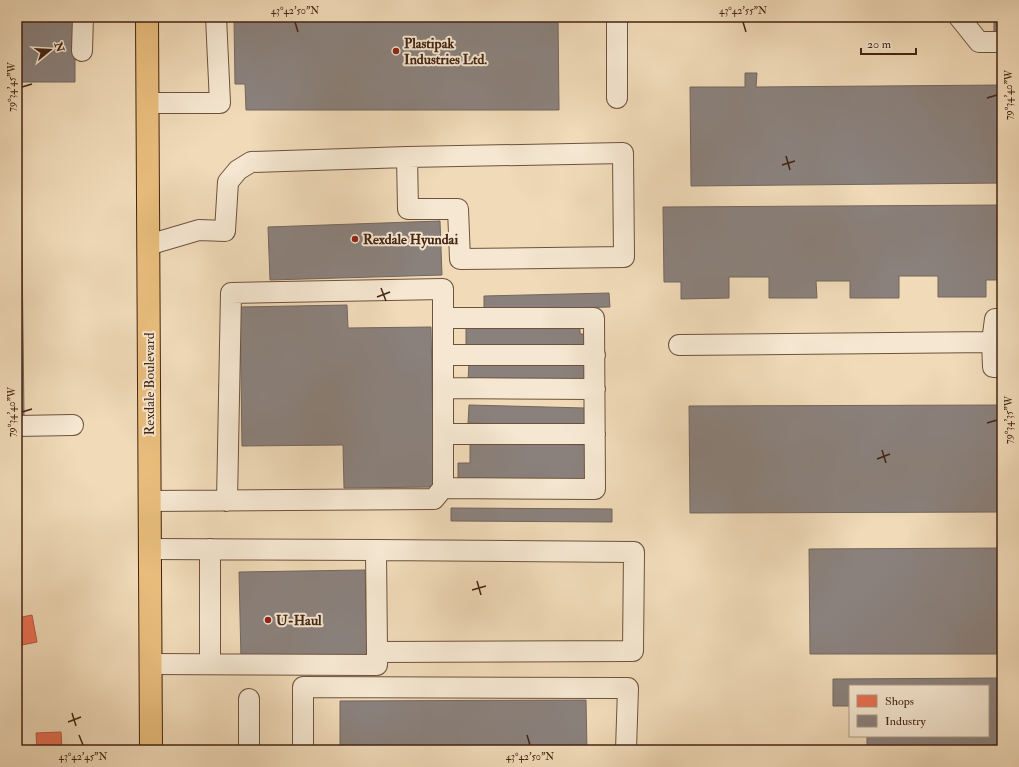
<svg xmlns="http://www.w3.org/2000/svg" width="1019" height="767" viewBox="0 0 1019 767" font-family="'IM FELL Double Pica',serif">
  <rect width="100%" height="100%" fill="#f0dab8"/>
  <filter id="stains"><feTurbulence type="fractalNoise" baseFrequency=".005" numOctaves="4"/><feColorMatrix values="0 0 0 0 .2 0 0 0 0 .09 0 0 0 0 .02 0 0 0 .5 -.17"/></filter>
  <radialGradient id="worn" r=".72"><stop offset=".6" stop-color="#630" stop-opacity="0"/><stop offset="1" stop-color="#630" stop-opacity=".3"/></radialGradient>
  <path fill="#e76f51" stroke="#b6583e" d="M32,615L37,642L17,646V618Z
    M61,732L62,750H37L36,733Z"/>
  <path fill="#8a817c" stroke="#75655c" d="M17,17H75V82H20L24,416H17Z
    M234,17H558L559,110H246L245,84H235Z
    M994,17H1002V35H994Z
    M745,73H757L756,87L1002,85V183L691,186L690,87H745Z
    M1002,205V280H986V297H938V276H899V298H850V281H816L817,298H769V277H729V298L681,299V282H664L663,207Z
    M440,221L442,275L270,280L268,227Z
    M609,293L610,307L484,310V296Z
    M347,305L348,328L431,327L434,487L344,488L343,445L242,446L240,307Z
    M580,326V334H587V346L466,348V328Z
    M469,362L585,365V384L468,381Z
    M469,405L585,408V426L468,423Z
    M1002,405V512L690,513L689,406Z
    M470,442L586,445L585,482L458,479V463H470Z
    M451,508L612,509V522L451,521Z
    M1002,548V654H810L809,549Z
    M365,570L367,658L241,660L239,572Z
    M1002,678V750H867V736H988V686H850V706H833V679Z
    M586,700L587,750H340V701Z"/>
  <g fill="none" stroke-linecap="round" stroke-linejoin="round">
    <g stroke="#6f523c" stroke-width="22">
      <path id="minor" d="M959,17L979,42H1002
        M82,51L83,17
        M617,98V17
        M148,103H220L216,17
        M148,245L199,230L225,231L228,182L238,170L251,162L407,157L623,153L624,257L460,259L458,209H408L407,157
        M992,342L995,319H1002
        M679,345L992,342L993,367H1002
        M443,355H595
        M443,388L595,389
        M17,426L73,425
        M443,434H595
        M149,501L434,499L443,488L595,489L594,318H443V488
        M227,501L231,293L443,289V318
        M150,549L376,550L377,652V665L150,664
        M376,550L634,552L633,651L377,652
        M210,664V549
        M249,750V699
        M303,750V687L628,688L626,750"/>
    </g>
    <g stroke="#442412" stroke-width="24">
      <path id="major" d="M147,17L151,750"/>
    </g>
    <use href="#minor" stroke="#f5e7d1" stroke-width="20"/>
    <use href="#major" stroke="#e8bd7c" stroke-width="22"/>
  </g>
  <path fill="none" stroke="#442412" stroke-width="1.5" d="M295,22L298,32M743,22L746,32M22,87L32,84M987,98L997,95M786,156L790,170M782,165L795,161M381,288L386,301M377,297L390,292M22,412L32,409M987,423L997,420M882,450L886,463M877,459L890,454M477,581L481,595M472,590L486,586M72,713L76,726M68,722L81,717M79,735L83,745M527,735L530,745"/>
  <g fill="#8f2418" stroke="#f5e7d1" stroke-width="1.5">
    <circle cx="396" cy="51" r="4"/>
    <circle cx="355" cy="239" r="4"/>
    <circle cx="268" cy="620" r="4"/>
  </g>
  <g text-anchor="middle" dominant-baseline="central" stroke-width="4" stroke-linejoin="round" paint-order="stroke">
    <g font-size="14" font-weight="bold" fill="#442412" stroke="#f5e7d1" text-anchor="start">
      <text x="404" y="43">Plastipak<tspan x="404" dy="16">Industries Ltd.</tspan></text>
      <text x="363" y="239">Rexdale Hyundai</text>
      <text x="276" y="620">U-Haul</text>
    </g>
    <g font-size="14" fill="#442412" stroke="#f5e7d1">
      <text transform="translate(149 384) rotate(-90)">Rexdale Boulevard</text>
    </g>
  </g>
  <rect width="1019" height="767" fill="none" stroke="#f0dab8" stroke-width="44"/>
  <rect x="849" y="685" width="140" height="52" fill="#f5e7d1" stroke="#ae9985"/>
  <rect x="857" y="695" width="20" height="12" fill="#e76f51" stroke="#ae9985"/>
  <text x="885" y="705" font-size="12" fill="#442412">Shops</text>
  <rect x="857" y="715" width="20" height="12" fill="#8a817c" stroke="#ae9985"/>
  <text x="885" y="725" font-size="12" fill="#442412">Industry</text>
  <g transform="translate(50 50) rotate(72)" stroke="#f5e7d1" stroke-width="3" paint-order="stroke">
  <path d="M0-3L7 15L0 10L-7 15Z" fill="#442412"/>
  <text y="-6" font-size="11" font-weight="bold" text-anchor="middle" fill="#442412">N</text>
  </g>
  <path d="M861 48v6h55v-6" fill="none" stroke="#442412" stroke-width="2"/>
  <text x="867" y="48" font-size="12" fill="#442412" stroke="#f5e7d1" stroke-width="3" paint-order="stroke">20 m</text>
  <rect x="22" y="22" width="975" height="723" fill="none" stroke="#442412" stroke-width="1.5"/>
  <g font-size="10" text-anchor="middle" fill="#442412">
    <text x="295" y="14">43°42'50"N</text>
    <text x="743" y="14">43°42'55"N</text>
    <text transform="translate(11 87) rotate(-90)" y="4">79°34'45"W</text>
    <text transform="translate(1008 95) rotate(-90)" y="4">79°34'40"W</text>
    <text transform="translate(11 412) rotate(-90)" y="4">79°34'40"W</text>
    <text transform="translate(1008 420) rotate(-90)" y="4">79°34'35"W</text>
    <text x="83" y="760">43°42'45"N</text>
    <text x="530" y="760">43°42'50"N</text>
  </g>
  <rect width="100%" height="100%" filter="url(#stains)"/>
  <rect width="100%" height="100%" fill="url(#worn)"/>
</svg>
